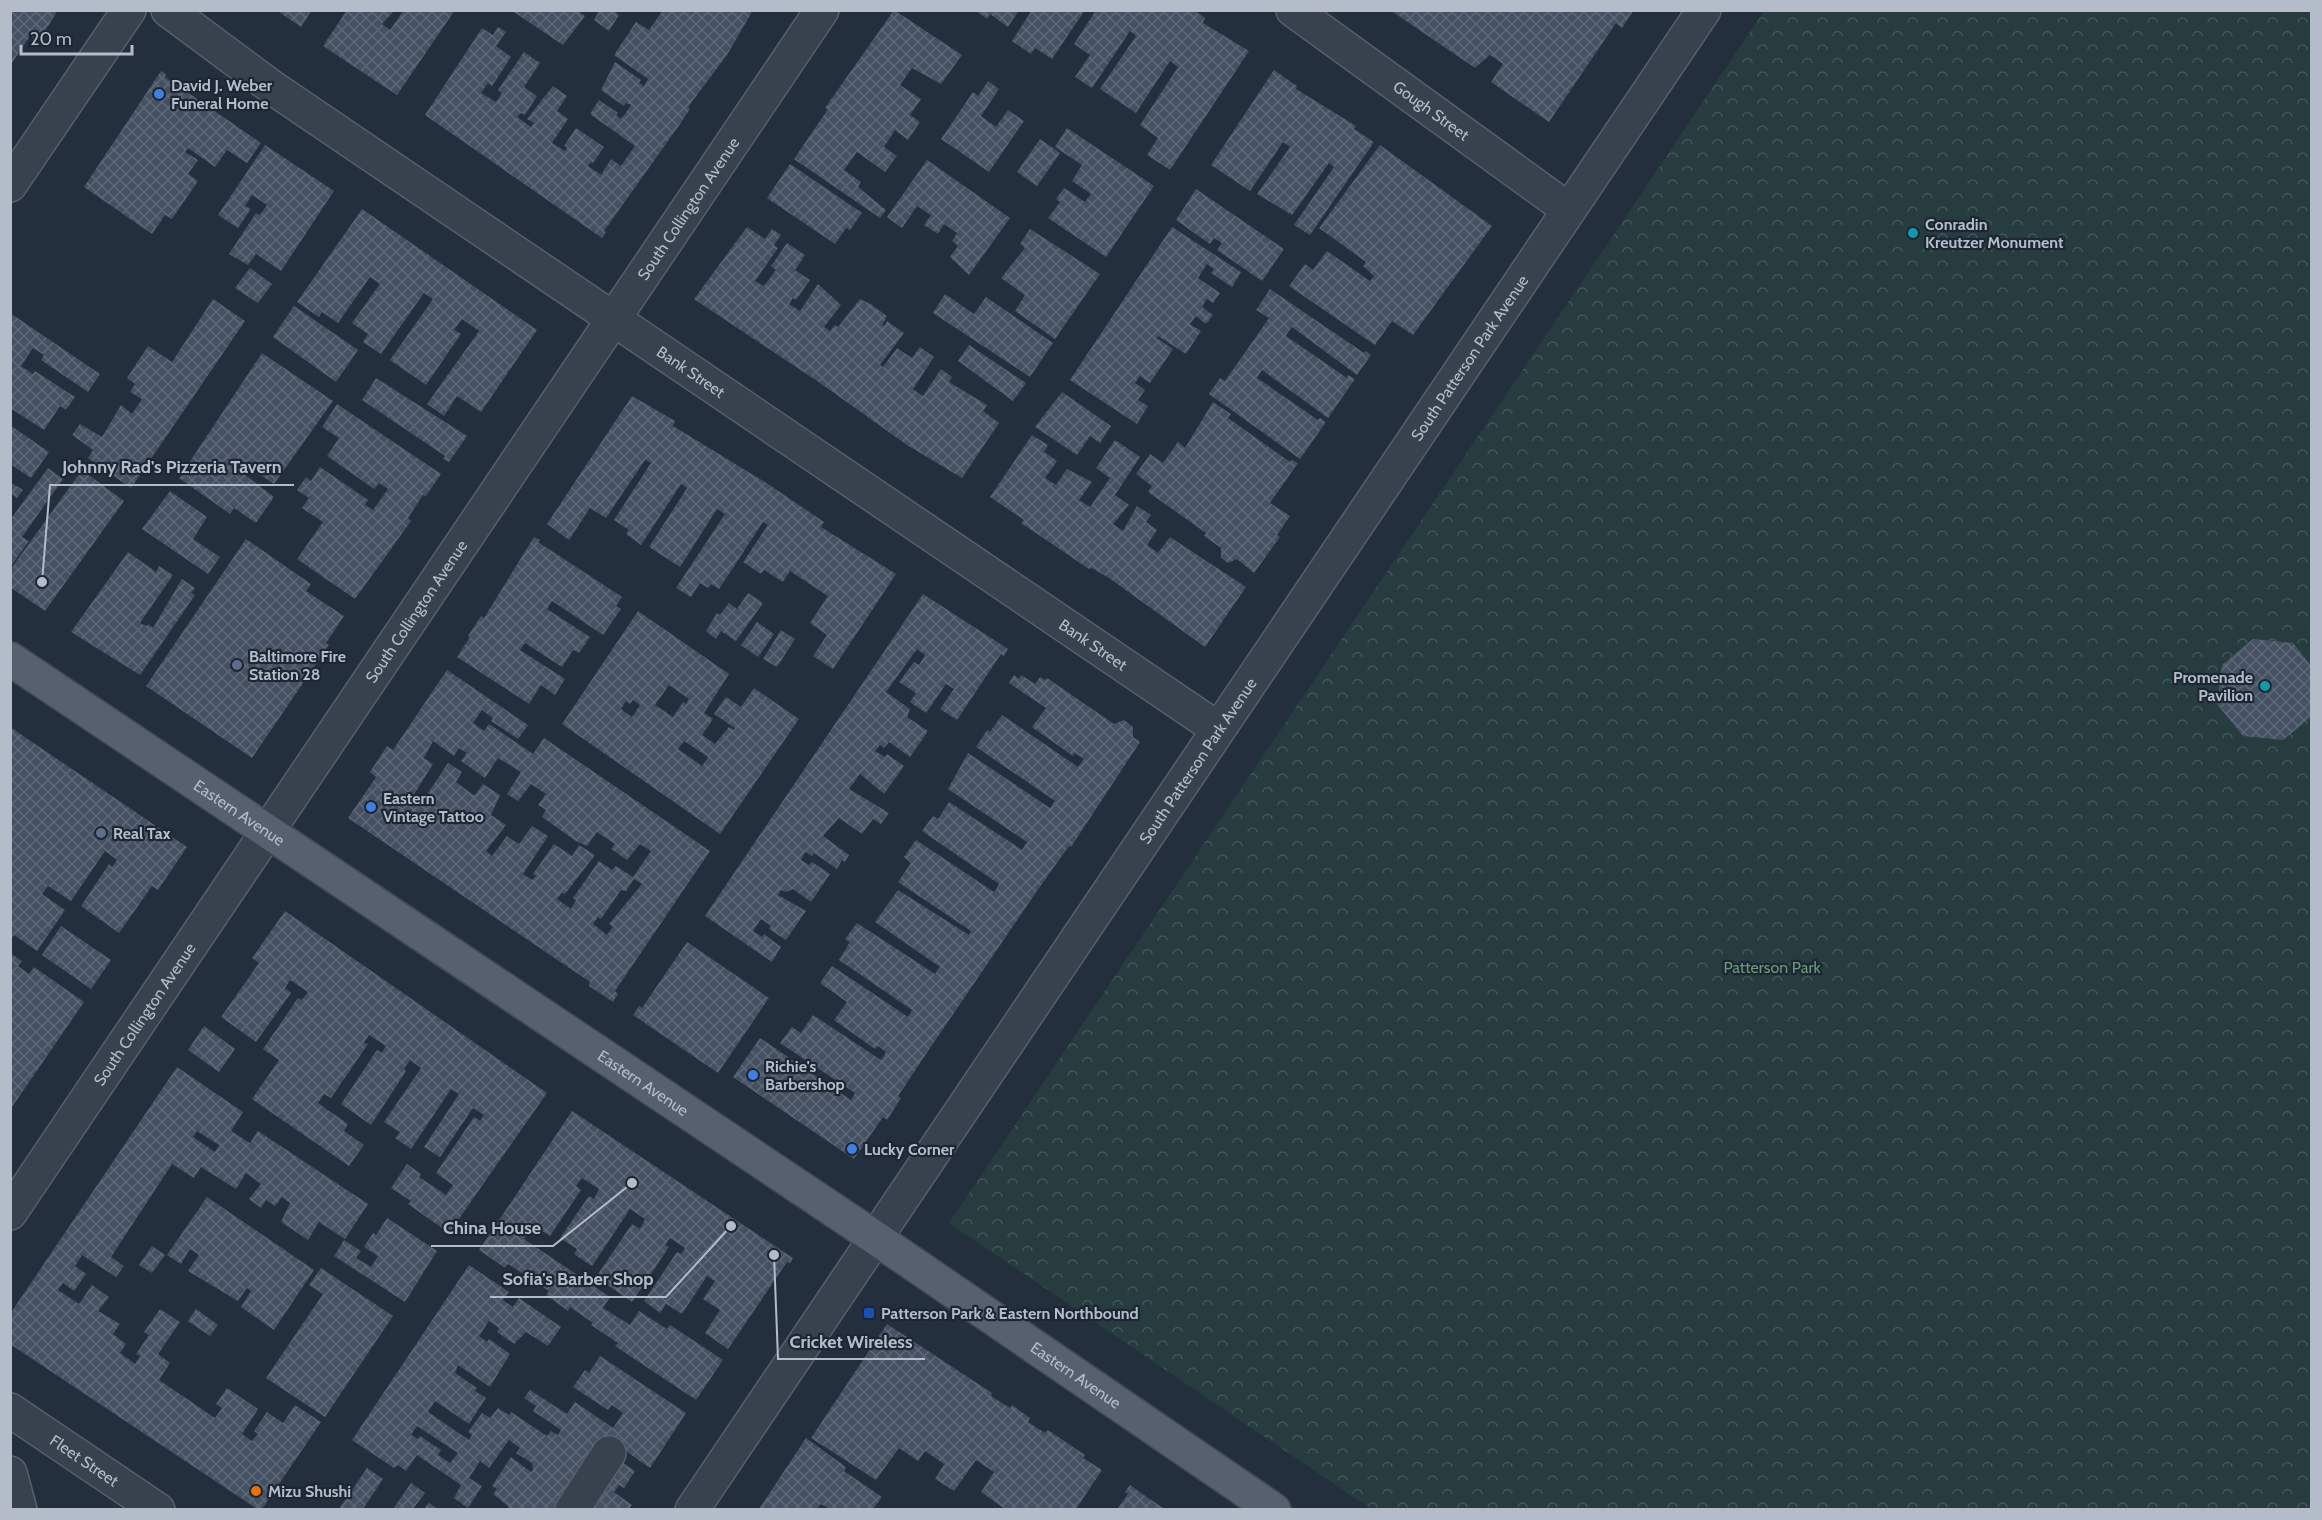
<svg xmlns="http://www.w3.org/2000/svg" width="2322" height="1520" viewBox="0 0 2322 1520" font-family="Cabin,sans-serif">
  <defs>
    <pattern id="park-crowns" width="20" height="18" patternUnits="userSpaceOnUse" patternTransform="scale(1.5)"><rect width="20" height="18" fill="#263c3f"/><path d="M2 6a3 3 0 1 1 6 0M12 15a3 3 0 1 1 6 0" fill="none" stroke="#435659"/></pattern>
    <pattern id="building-cross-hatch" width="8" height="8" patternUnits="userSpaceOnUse" patternTransform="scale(1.5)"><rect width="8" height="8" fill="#455162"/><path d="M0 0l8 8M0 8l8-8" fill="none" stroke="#5d6877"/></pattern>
  </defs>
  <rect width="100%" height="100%" fill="#242f3e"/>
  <path fill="url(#park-crowns)" d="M1764,11H2311V1509H1371L949,1223Z"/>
  <path fill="url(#building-cross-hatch)" fill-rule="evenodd" d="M10,10H58L38,42L30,36L10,66Z
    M276,10H312L301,27Z
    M347,10H395L382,24L390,30L404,10H455L397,95L323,46Z
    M511,10H577L585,16L563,45Z
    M600,10H613L619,15L609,31L594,20Z
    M663,10H688L692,13L694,10H753L727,55L688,107L690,109L680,124L604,231L606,232L602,238L425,115L482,28L493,35L498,27L506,32L496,46L511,57L492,86L488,83L481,93L496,102L502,93L498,90L524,52L540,63L524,87L537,96L525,115L521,113L517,117L531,127L534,123L527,119L553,86L567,96L557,111L568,119L552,143L565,151L567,147L564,146L576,128L604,147L593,163L591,162L588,166L601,175L611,159L621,166L635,146L590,114L599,100L618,113L616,115L621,119L625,114L631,105L626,103L624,106L601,90L615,62L641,80L639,83L644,86L648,79L614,55L636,22L649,30Z
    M894,10L962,55L941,84L912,68L900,85L921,99L910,115L920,122L908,140L895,130L884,147L897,156L885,172L857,152L844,170L861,182L858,187L886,210L880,218L794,159L828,109L825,108Z
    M975,10H1019L1008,27L990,14L987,19Z
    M1032,10H1085L1052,59L1035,48L1031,54L1012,41Z
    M1096,10H1194L1205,18L1203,23L1249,51L1170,170L1147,155L1158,138L1140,125L1178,67L1170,61L1136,113L1100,89L1136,36L1130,31L1092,88L1075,77L1090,55L1074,44Z
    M1390,10H1634L1622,28L1616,23L1549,122L1491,82L1503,64L1490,55L1475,68Z
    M1274,70L1297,86L1296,89L1356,126L1354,129L1374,142L1310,235L1294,225L1334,167L1329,163L1292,215L1257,194L1290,147L1283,142L1250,191L1211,165Z
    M161,71L166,74L165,77L261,143L247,163L227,150L215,167L188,148L185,152L198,160L188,174L198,181L172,219L165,215L152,234L84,187Z
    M988,81L999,89L981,116L996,127L1008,110L1024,121L989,172L941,139L973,92L978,96Z
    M1067,128L1154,186L1106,257L1048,218L1060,202L1056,199L1064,188L1085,202L1091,194L1072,181L1082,165L1055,147Z
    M1040,139L1060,153L1037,186L1017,172Z
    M265,145L334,191L281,271L256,254L248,265L229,254L256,213L260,215L267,205L252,195L245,206L251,209L238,228L218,215Z
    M1380,145L1492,226L1413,335L1392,321L1375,345L1289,286L1305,264L1313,270L1327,251L1370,281L1374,276L1363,266L1366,262L1319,228Z
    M927,160L1010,218L969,275L950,257L958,246L952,241L957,233L944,224L938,234L924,225L931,215L917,206L902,228L887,217Z
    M790,164L862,213L850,230L846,228L835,244L767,198Z
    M1196,189L1284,249L1262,281L1217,250L1222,243L1214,238L1210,244L1176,220Z
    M362,209L537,330L481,412L457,396L444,416L427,404L479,331L462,319L454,330L461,334L426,385L390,360L433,299L424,293L381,354L363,342L368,334L352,323L380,284L370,277L338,323L322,312L319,317L297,302Z
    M747,227L765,239L772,229L781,235L774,245L778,248L755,281L764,286L776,270L771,266L787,243L805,255L795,270L810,280L796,300L793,298L789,304L800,311L818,284L841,305L824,327L830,331L835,325L838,327L860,299L872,305L887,316L882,325L884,326L887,321L904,333L880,365L883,367L897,348L912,358L920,347L934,357L913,389L923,396L941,369L952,377L949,382L987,405L983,411L999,423L962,478L907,445L820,383L694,299Z
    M1172,227L1241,272L1232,287L1211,273L1214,269L1207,264L1198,278L1220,293L1213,303L1207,299L1202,307L1213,315L1206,324L1196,316L1190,324L1201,331L1186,354L1158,336L1157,338L1173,349L1150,383L1140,376L1135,383L1145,390L1138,400L1148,406L1137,424L1070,380Z
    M1030,229L1100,274L1055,339L1015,311L1025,295L1001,278L1025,248L1020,244Z
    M250,268L272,284L258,303L235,288Z
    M1270,289L1364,353L1366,351L1371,355L1357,375L1292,327L1288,332L1286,336L1347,378L1348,375L1355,379L1328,418L1262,370L1257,378L1318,420L1320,418L1326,422L1300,459L1209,394L1220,378L1225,381L1269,318L1256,310Z
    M945,294L974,314L986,297L1053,343L1030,377L933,313Z
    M213,299L245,321L131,488L88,458L93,450L72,435L80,424L102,437L121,405L132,414L142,399L130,392L135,384L127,378L148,346L172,362Z
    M294,306L358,350L336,382L273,337Z
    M10,313L100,374L88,392L41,360L44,355L33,348L21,366L33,374L35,371L75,397L66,410L60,406L44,430L10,408Z
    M969,345L1026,383L1013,401L958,361Z
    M262,353L333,401L274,484L244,464L240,471L274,497L256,523L234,508L230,514L179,478Z
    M376,378L467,436L449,462L443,459L445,456L362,400Z
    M1062,392L1111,426L1100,443L1090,436L1077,455L1035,427Z
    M632,396L675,421L673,426L768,484L824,522L821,527L896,574L833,669L813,656L827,635L810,623L828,596L790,571L783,582L764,570L761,574L743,562L768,525L763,522L719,589L711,584L708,588L700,583L691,597L676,588L725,514L717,509L680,567L649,547L687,488L681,484L641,545L626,534L629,530L614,520L651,463L648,461L645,460L606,518L590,508L569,540L547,524Z
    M1213,402L1231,414L1228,418L1290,462L1292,460L1298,463L1270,503L1290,516L1277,535L1280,537L1254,573L1237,559L1228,563L1221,558V548L1204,536L1206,533L1148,492L1152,486L1136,474L1150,454L1163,463L1178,442L1185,448Z
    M337,404L441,474L426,496L423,495L408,518L411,521L355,599L297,559L323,522L302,508L309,498L297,490L306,477L311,481L320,467L368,500L365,505L373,510L388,489L379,483L374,489L327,456L339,438L322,427Z
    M10,425L49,452L31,478L10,464Z
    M1032,435L1048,445L1044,452L1057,461L1045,478L1056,485L1067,469L1092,482L1079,500L1090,507L1110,478L1096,468L1115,440L1140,457L1115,495L1129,505L1113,524L1123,531L1137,506L1151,515L1146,522L1157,530L1147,545L1158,553L1170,537L1246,587L1205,647L1109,578L1092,568L1089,569L1021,523L1024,520L990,497Z
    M48,468L63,479L22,537L29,541L10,567V520Z
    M82,470L124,501L45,611L10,587V570Z
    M10,482L23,490L17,498L10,493Z
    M170,491L207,517L193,539L220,557L208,574L142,529Z
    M534,537L540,540L538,542L622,597L616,606L621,609L603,635L552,601L547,609L590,637L579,653L573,650L562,667L525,643L520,650L565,679L555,695L541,685L529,704L457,657L470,637L468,636L481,616L484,618Z
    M246,539L311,584L306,591L344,616L326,643L329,645L252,758L146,686Z
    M128,552L156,572L159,566L173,575L140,623L146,626L148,624L153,628L182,579L195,588L191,593L195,595L140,675L71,632Z
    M748,593L763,603L736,641L721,631L716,639L706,631L717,613L720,615L729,603L737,609Z
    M923,594L1008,649L1004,656L1001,654L957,720L940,709L954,689L946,684L926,713L910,702L916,693L899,682L914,662L919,665L925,655L917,649L886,692L910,709L907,717L928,731L910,757L889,742L884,748L880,745L875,751L885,757L887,754L904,766L884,794L860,774L849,789L889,813L881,824L873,819L862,834L839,818L823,836L849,855L845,862L842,860L837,869L814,853L812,856L805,852L801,860L809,865L812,862L830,874L811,902L793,889L786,892L781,890L778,895L806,911L786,940L769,929L771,926L761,919L753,931L762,937L764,934L781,947L772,962L705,916Z
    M638,611L729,674L704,713L713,719L702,735L715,744L729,727L734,730L735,728L714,714L726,697L741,707L754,688L799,719L720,834L562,724ZM669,685L689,699L686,704L683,702L673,717L655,705ZM633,700L640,705L632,717L621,709L626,701L630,704ZM684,741L708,757L702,766L678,749Z
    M757,622L774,634L758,657L741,645Z
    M781,630L795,639L777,667L763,659Z
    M2253,639L2293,643L2312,667V716L2283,740L2243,736L2217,704L2222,665Z
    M447,670L528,725L518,739L491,721L493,718L482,710L473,723L484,731L489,724L533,754L544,738L710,851L615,991L618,994L613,1002L589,986L590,982L348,818L376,777L370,772L387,746L393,750ZM433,741L454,756L459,748L467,753L461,761L485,778L498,758L521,772L507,794L518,801L531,784L546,794L538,805L546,810L542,817L576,841L587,846L597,832L615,844L611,849L627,860L640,844L651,851L633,877L616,866L612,870L599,861L573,898L576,900L571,909L557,899L562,893L565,894L595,855L579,845L572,856L554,844L533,874L536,876L532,880L523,874L548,836L532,826L519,844L507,836L492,856L486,851L506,825L491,815L500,795L483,784L475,795L472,794L456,782L462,772L448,763L422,802L413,796L433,764L424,758ZM634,879L642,884L609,924L613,927L607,935L593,924L598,917L601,919L621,890L626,891Z
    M1014,675L1019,679L1021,675L1035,684L1040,677L1045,680L1047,678L1114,724L1124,720L1133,727V737L1140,742L1071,847L1069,846L1039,888L926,1054L898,1096L901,1098L887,1120L883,1117L854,1159L733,1077L760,1038L851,1100L855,1093L780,1043L792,1027L801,1033L813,1015L881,1060L886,1052L878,1046L875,1049L834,1020L847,1002L820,983L832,966L908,1017L912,1010L839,960L850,942L845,939L857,923L935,974L940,967L875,922L898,890L969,935L971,931L898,882L911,863L904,857L916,840L994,892L997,888L999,884L922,831L933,816L938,819L949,802L1022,850L1027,842L948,789L968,753L1050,808L1055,801L976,747L987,730L990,732L1002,715L1078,767L1084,759L1075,753L1073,756L1032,727L1046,708L1009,683Z
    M10,727L187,847L158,890L152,886L119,933L81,906L109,864L112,867L117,860L105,851L71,901L48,886L42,894L65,910L37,951L14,935L10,940Z
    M285,911L547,1093L449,1233L408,1204L411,1201L391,1188L407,1164L421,1174L419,1177L446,1195L453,1185L436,1173L474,1117L480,1121L484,1115L473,1108L440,1157L424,1147L459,1094L451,1089L411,1149L395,1138L400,1132L384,1122L421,1068L410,1060L404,1069L406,1071L371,1125L341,1104L377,1050L382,1053L386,1046L369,1035L364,1043L368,1044L331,1098L324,1094L318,1103L348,1124L344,1131L364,1145L349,1166L252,1099L279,1060L263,1049L298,998L302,1000L308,992L290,980L285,988L291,993L256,1042L221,1017L259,963L252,958Z
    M61,926L111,960L91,989L42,955Z
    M687,942L769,998L718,1073L633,1015L639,1006L642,1008Z
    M10,953L22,961L18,966L29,974L34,967L84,1002L10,1110Z
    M204,1026L235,1049L219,1072L188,1050Z
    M177,1067L243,1112L231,1131L250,1143L258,1131L368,1204L345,1239L319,1222L308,1240L281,1222L290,1203L282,1197L275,1206L266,1200L261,1208L249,1199L261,1184L246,1173L236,1189L201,1167L194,1178L172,1164L111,1257L124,1266L116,1277L82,1255L75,1266L86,1274L74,1291L63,1283L58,1290L79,1304L92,1285L109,1297L98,1311L120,1324L113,1334L126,1344L120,1353L135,1364L140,1356L136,1354L149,1335L144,1332L160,1309L180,1322L158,1354L170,1363L159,1380L215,1418L222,1408L216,1404L227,1388L242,1398L258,1409L242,1434L252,1441L258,1434L254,1431L267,1412L283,1423L295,1405L321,1422L262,1509H257L10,1344V1314ZM197,1131L219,1145L215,1152L193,1137Z
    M572,1111L793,1258L790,1263L787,1262L728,1349L705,1333L720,1310L703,1299L715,1281L707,1276L682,1314L666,1304L660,1313L644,1301L677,1252L681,1254L685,1248L670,1238L665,1245L669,1247L632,1302L596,1277L632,1224L640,1229L645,1219L630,1209L592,1266L574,1254L577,1249L560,1238L589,1196L594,1199L599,1189L582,1178L576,1186L581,1190L550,1236L533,1225L524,1239L610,1297L603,1308L630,1325L639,1311L667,1329L670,1325L723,1360L696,1400L615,1346L618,1343L591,1325L593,1323L570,1307L568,1311L546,1295L549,1291L508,1264L505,1268L479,1250Z
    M207,1197L314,1270L274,1330L241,1307L251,1291L247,1288L238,1301L188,1271L199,1255L190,1249L181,1264L167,1255Z
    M387,1218L437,1251L405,1302L334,1256L344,1240L361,1251L356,1258L371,1267L378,1256L364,1247L373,1233L376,1235Z
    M152,1246L165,1255L152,1273L139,1265Z
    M469,1265L509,1292L503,1300L513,1307L519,1298L561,1327L548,1346L526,1332L514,1344L497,1332L499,1328L489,1321L479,1336L487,1342L489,1339L510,1354L490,1387L458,1365L455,1373L477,1388L475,1391L486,1398L469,1424L435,1401L428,1412L469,1440L472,1435L468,1432L482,1413L490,1418L498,1408L509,1415L511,1412L547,1436L551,1431L558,1435L561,1430L533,1411L536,1406L524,1398L530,1390L567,1414L575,1402L613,1428L623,1413L612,1405L608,1410L573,1387L585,1370L589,1373L600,1356L686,1413L650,1468L610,1440L563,1509H508L509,1507L493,1494L497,1489L492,1486L511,1457L531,1472L533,1470L532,1463L516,1453L520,1448L509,1440L489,1468L480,1461L469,1478L482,1486L468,1508L454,1498L461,1485L417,1455L406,1471L398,1465L394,1468L352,1440ZM417,1426L458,1453L450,1463L438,1455L441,1450L420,1436L418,1439L411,1435Z
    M321,1268L393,1316L325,1417L266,1378L323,1294L309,1285Z
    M196,1309L218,1325L210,1336L188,1321Z
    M887,1324L992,1393L991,1396L1010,1408L1012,1405L1030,1418L1028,1422L1045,1433L1048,1430L1085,1455L1083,1458L1102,1470L1076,1509H1005L981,1492L994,1472L976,1460L954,1491L935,1479L944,1464L925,1451L918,1461L899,1448L876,1480L811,1438Z
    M806,1438L846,1467L844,1471L882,1497L873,1509H830L821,1504L817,1509H759Z
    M620,1461L635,1471L624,1488L619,1485L614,1492L632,1505L629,1509H588Z
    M367,1468L383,1479L363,1509H339Z
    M411,1483L425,1493L413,1509H393Z
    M1130,1485L1151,1500L1165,1509H1117L1128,1494L1125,1492Z
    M429,1503L438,1509H424Z"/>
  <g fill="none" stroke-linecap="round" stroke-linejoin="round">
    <g stroke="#565f6c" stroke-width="36">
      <g id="minor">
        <path id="s1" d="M168,10L273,88L1218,729"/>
        <path id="s2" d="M1293,10L1569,210"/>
        <path d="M10,185L129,10"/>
        <path id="s3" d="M10,1213L822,10"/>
        <path id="s4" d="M10,1410L158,1510"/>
        <path d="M10,1473L20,1510"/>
        <path d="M572,1510L609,1453"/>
        <path id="s5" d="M692,1510L1704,10"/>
      </g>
    </g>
    <g stroke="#414a57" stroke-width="36">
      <g id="major">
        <path id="s6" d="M10,659L874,1237L1274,1510"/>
      </g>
    </g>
    <use href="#minor" stroke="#38414e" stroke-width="33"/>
    <use href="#major" stroke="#56606e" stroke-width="33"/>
  </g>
  <g fill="#3f7fe0" stroke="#1d2633" stroke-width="2">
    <circle cx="159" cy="94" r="6"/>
    <circle cx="371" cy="807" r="6"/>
    <circle cx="753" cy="1075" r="6"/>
    <circle cx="852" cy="1149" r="6"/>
  </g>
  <g fill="#0f9aa8" stroke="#1d2633" stroke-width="2">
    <circle cx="1913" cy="233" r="6"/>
    <circle cx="2265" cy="686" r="6"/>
  </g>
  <g fill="#5c6f8a" stroke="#1d2633" stroke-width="2">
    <circle cx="237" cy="665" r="6"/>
    <circle cx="101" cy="833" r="6"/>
  </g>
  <rect fill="#1a4fb4" stroke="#1d2633" stroke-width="2" x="863" y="1307" width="12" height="12" rx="3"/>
  <circle fill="#e8710a" stroke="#1d2633" stroke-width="2" cx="256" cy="1491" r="6"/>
  <g text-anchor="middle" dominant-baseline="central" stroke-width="4.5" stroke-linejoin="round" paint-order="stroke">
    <g font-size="16" font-weight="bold" fill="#b4bcc9" stroke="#1d2633" text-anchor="start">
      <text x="171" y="85">David J. Weber<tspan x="171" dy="18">Funeral Home</tspan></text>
      <text x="1925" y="224">Conradin<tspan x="1925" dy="18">Kreutzer Monument</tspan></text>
      <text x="249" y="656">Baltimore Fire<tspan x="249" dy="18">Station 28</tspan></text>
      <text x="2253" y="677" text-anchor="end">Promenade<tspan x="2253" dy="18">Pavilion</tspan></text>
      <text x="383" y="798">Eastern<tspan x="383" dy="18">Vintage Tattoo</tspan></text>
      <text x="113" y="833">Real Tax</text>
      <text x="765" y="1066">Richie's<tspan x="765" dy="18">Barbershop</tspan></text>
      <text x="864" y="1149">Lucky Corner</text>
      <text x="881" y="1313">Patterson Park &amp; Eastern Northbound</text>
      <text x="268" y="1491">Mizu Shushi</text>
    </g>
    <g font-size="16" fill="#b4bcc9" stroke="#1d2633">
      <text stroke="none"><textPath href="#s2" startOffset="171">Gough Street</textPath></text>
      <text stroke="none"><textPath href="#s3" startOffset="1212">South Collington Avenue</textPath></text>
      <text stroke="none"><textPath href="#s5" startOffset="1390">South Patterson Park Avenue</textPath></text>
      <text stroke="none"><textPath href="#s1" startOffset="636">Bank Street</textPath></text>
      <text stroke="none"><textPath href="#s3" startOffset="726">South Collington Avenue</textPath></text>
      <text stroke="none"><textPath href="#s1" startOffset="1122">Bank Street</textPath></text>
      <text stroke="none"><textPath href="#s5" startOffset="904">South Patterson Park Avenue</textPath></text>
      <text stroke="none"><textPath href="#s6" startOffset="276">Eastern Avenue</textPath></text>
      <text stroke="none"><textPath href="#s3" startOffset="240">South Collington Avenue</textPath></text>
      <text stroke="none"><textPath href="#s6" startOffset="762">Eastern Avenue</textPath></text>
      <text stroke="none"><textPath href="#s6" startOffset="1284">Eastern Avenue</textPath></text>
      <text stroke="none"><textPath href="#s4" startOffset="90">Fleet Street</textPath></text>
    </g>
    <g font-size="16" fill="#6b9a76" stroke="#1d2633">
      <text x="1772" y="967">Patterson Park</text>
    </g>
  </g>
  <path fill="none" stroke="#b4bcc9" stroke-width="2" d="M42 582L50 485H294M632 1183L553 1246H431M731 1226L666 1297H490M774 1255L778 1359H925"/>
  <g fill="#b4bcc9" stroke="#1d2633" stroke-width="2">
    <circle cx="42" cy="582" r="6"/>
    <circle cx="632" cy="1183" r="6"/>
    <circle cx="731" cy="1226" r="6"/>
    <circle cx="774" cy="1255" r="6"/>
  </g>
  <g font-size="18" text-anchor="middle" font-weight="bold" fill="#b4bcc9" stroke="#1d2633" stroke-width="4.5" stroke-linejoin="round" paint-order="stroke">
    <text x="172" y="473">Johnny Rad's Pizzeria Tavern</text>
    <text x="492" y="1234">China House</text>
    <text x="578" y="1285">Sofia's Barber Shop</text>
    <text x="851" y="1348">Cricket Wireless</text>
  </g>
  <rect width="2322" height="1520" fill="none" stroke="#b4bcc9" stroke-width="24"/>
  <path d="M21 45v9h111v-9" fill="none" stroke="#b4bcc9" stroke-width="3"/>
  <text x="30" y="45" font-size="18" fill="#b4bcc9" stroke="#1d2633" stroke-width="4.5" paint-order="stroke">20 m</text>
</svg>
